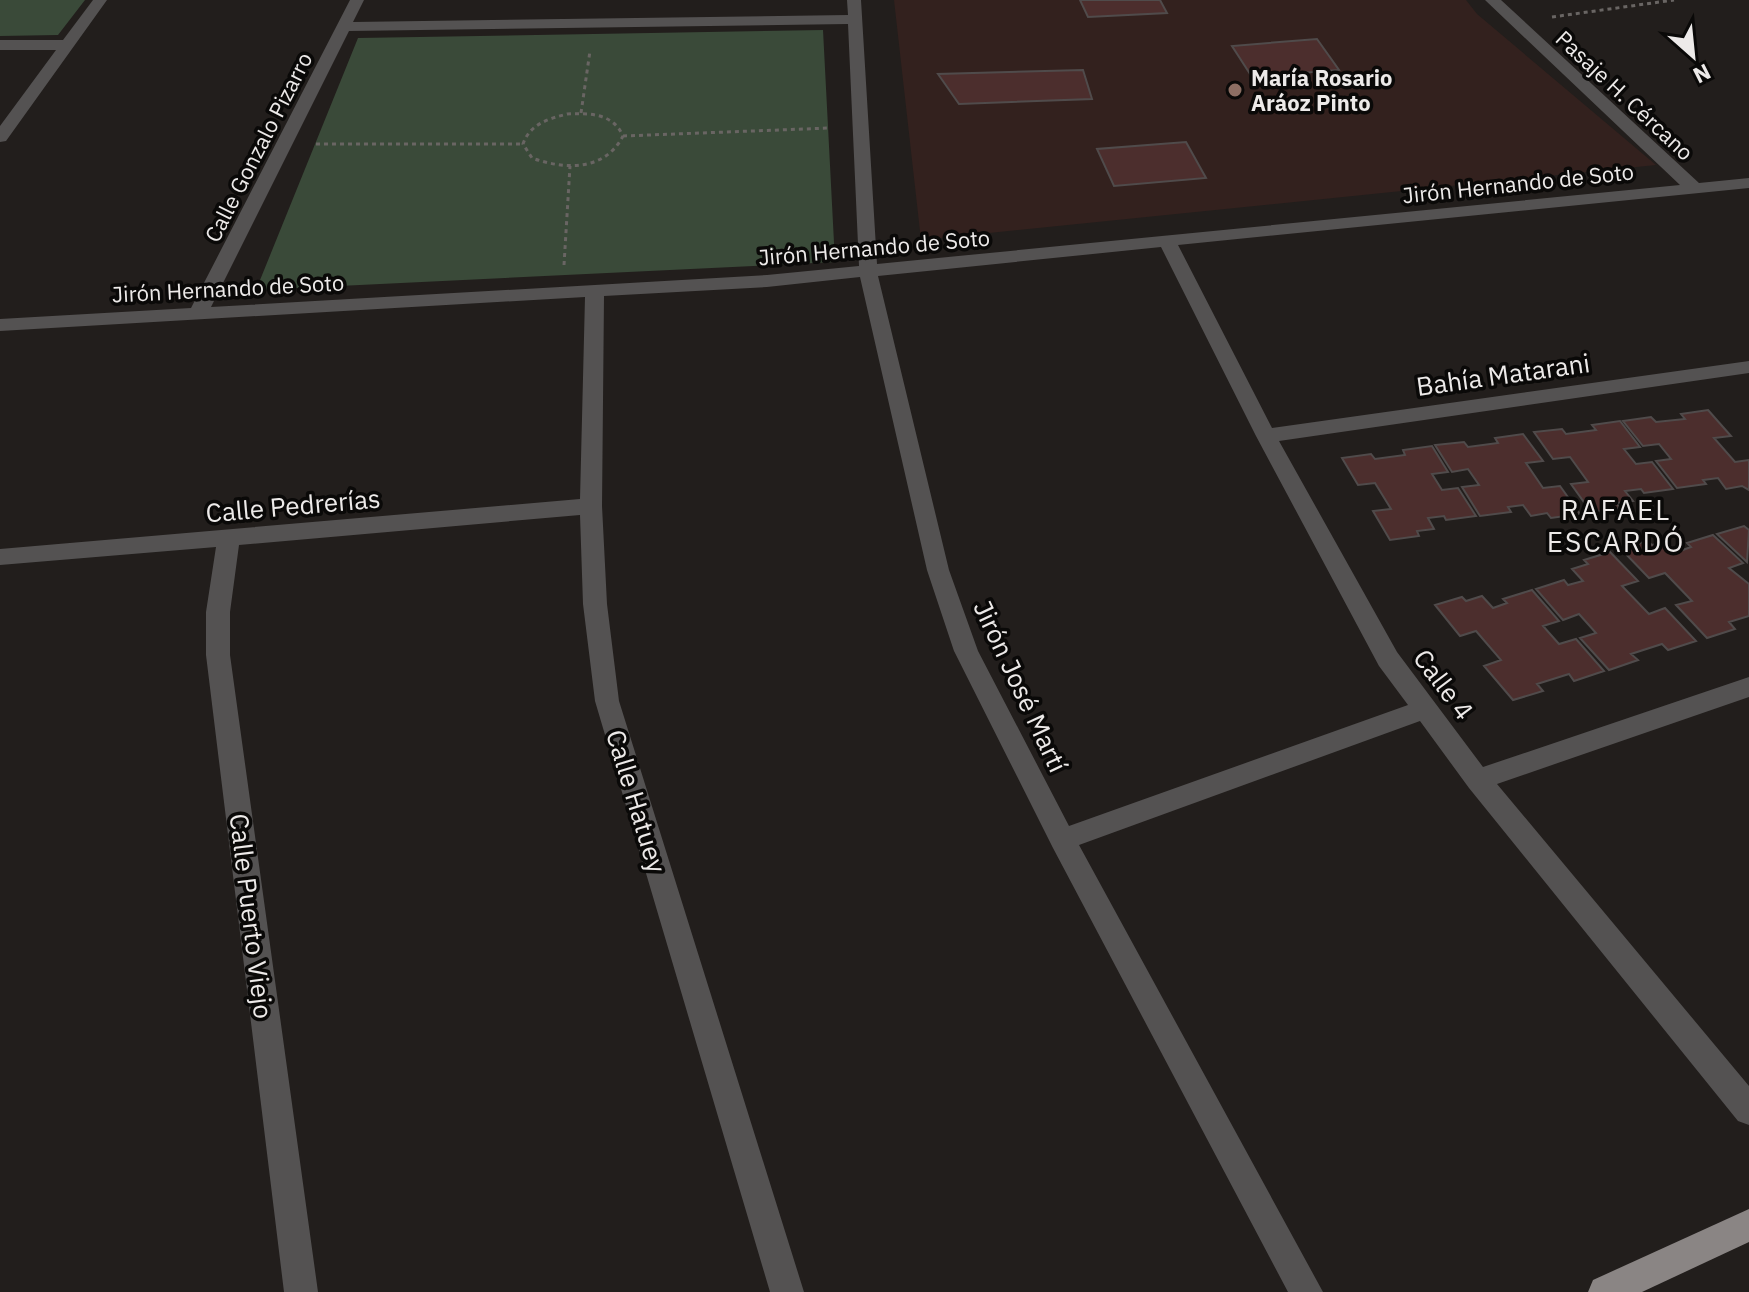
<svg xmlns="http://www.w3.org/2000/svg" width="1749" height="1292" viewBox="0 0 1749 1292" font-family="'IBM Plex Sans',sans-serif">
  <rect width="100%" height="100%" fill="#221e1c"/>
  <path fill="#33211e" d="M894,0H1466L1477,14L1656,165L921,240Z"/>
  <path fill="#3a4a39" d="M0,0H85L58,35L0,36Z
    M823,30L835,262L256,290L358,38Z"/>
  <path fill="#4c2e2d" stroke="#504b4b" stroke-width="2" d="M1080,0H1160L1167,13L1088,17Z
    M1317,39L1339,70L1252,77L1232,46Z
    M1083,70L1092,99L959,104L938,74Z
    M1186,142L1206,178L1114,186L1097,149Z
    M1708,410L1731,436L1714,438L1735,462L1749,460V490L1742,486L1726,489L1718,478L1703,480L1706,484L1677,488L1656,461L1671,459L1659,444L1643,446L1623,421L1651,417L1656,422L1685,419L1681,414Z
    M1620,421L1640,447L1624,449L1636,464L1652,462L1673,489L1644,493L1641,489L1625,491L1633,501L1616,503L1620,508L1591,512L1571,484L1588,482L1570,457L1553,459L1534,432L1562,429L1566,434L1596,430L1592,425Z
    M1523,434L1543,461L1526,463L1543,488L1560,486L1580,514L1551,518L1547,513L1531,516L1523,505L1508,507L1511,512L1480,516L1462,487L1479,485L1468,469L1452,472L1435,445L1464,442L1468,447L1498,443L1495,438Z
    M1432,446L1448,472L1432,474L1442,490L1458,488L1476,516L1446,520L1444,516L1428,518L1434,529L1417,531L1419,536L1390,540L1373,511L1391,509L1375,483L1358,485L1342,458L1371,454L1375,459L1405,455L1403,450Z
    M1744,526L1749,530L1747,562L1717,534Z
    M1713,535L1743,563L1729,568L1749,584V616L1729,622L1735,629L1707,638L1676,605L1692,601L1665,573L1649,578L1621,549L1647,541L1652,545L1666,541L1677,552L1691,547L1687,543Z
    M1610,552L1638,581L1622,586L1649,614L1665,608L1696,641L1668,650L1662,644L1631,654L1638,660L1609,670L1580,638L1596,633L1579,614L1563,620L1536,589L1564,580L1568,585L1583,581L1572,569L1588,564L1584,560Z
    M1532,590L1559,621L1543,626L1559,644L1576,639L1604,671L1574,681L1569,674L1537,684L1543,691L1513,700L1484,666L1501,660L1476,631L1460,636L1435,605L1462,597L1466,601L1482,596L1493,608L1507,603L1503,599Z"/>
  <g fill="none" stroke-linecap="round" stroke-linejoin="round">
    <path stroke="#696563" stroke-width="3" stroke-dasharray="4 4" stroke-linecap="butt" d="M1552,17L1674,0
      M581,113L590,51
      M567,114C589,113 613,113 623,136C605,171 565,170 532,158L523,144C530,124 548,119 567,114Z
      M623,136L830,128
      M316,144H523
      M564,265L570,166"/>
    <path fill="#545252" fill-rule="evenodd" d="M93,0H107L6,141L0,142V126L56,50H0V40H63Z
      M350,0H364L353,22L848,15L847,0H861L877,264L1680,185L1485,0H1501L1699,183L1749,178V188L1178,245L1272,428L1749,361V373L1279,441L1397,652L1483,767L1749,677V697L1497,784L1749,1086V1125L1738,1121L1469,788L1420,721L1079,845L1323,1292H1288L1053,848L954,651L927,570L860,277L767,287L604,296L602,506L607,604L619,701L804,1292H770L595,701L583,604L580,515L239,545L230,612V655L318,1292H284L206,655V612L216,547L0,565V549L580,499L585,297L0,331V319L191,308ZM848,24L859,266L767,275L211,307L349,31ZM1161,247L1256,436L1379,666L1408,705L1069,826L978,651L949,570L878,276Z"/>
    <path fill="#8a8584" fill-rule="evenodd" d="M1749,1209V1242L1642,1292H1588L1593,1280Z"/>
  </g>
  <circle fill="#8d6e63" stroke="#0a0908" stroke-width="3" cx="1235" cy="90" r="8"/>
  <g text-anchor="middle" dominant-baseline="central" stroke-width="7" stroke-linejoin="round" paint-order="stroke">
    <g font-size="22" font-weight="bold" fill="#edeae9" stroke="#0a0908" text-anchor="start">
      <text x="1251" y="77">María Rosario<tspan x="1251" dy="25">Aráoz Pinto</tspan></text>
    </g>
    <g font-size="22" fill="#edeae9" stroke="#0a0908">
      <text transform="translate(1625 95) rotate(43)">Pasaje H. Cércano</text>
      <text transform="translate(258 147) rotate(-63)">Calle Gonzalo Pizarro</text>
      <text transform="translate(1518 183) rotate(-6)">Jirón Hernando de Soto</text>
      <text transform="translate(874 247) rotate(-5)">Jirón Hernando de Soto</text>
      <text transform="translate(228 288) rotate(-3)">Jirón Hernando de Soto</text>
    </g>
    <g font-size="26" fill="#edeae9" stroke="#0a0908">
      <text transform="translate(1503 374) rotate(-8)">Bahía Matarani</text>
      <text transform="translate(293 505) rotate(-5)">Calle Pedrerías</text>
      <text transform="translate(1444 684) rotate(53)">Calle 4</text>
      <text transform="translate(1021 686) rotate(65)">Jirón José Martí</text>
      <text transform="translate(637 801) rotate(73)">Calle Hatuey</text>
      <text transform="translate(252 916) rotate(83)">Calle Puerto Viejo</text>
    </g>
    <g font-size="28" letter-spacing="2" fill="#edeae9" stroke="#0a0908">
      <text x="1616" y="509">RAFAEL<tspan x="1616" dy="32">ESCARDÓ</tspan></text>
    </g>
  </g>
  <g transform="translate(1693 56) rotate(153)" stroke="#0a0908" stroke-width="6" paint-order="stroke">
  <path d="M0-6L14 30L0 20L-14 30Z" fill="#edeae9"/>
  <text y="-12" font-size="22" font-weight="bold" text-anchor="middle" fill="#edeae9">N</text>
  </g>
</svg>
